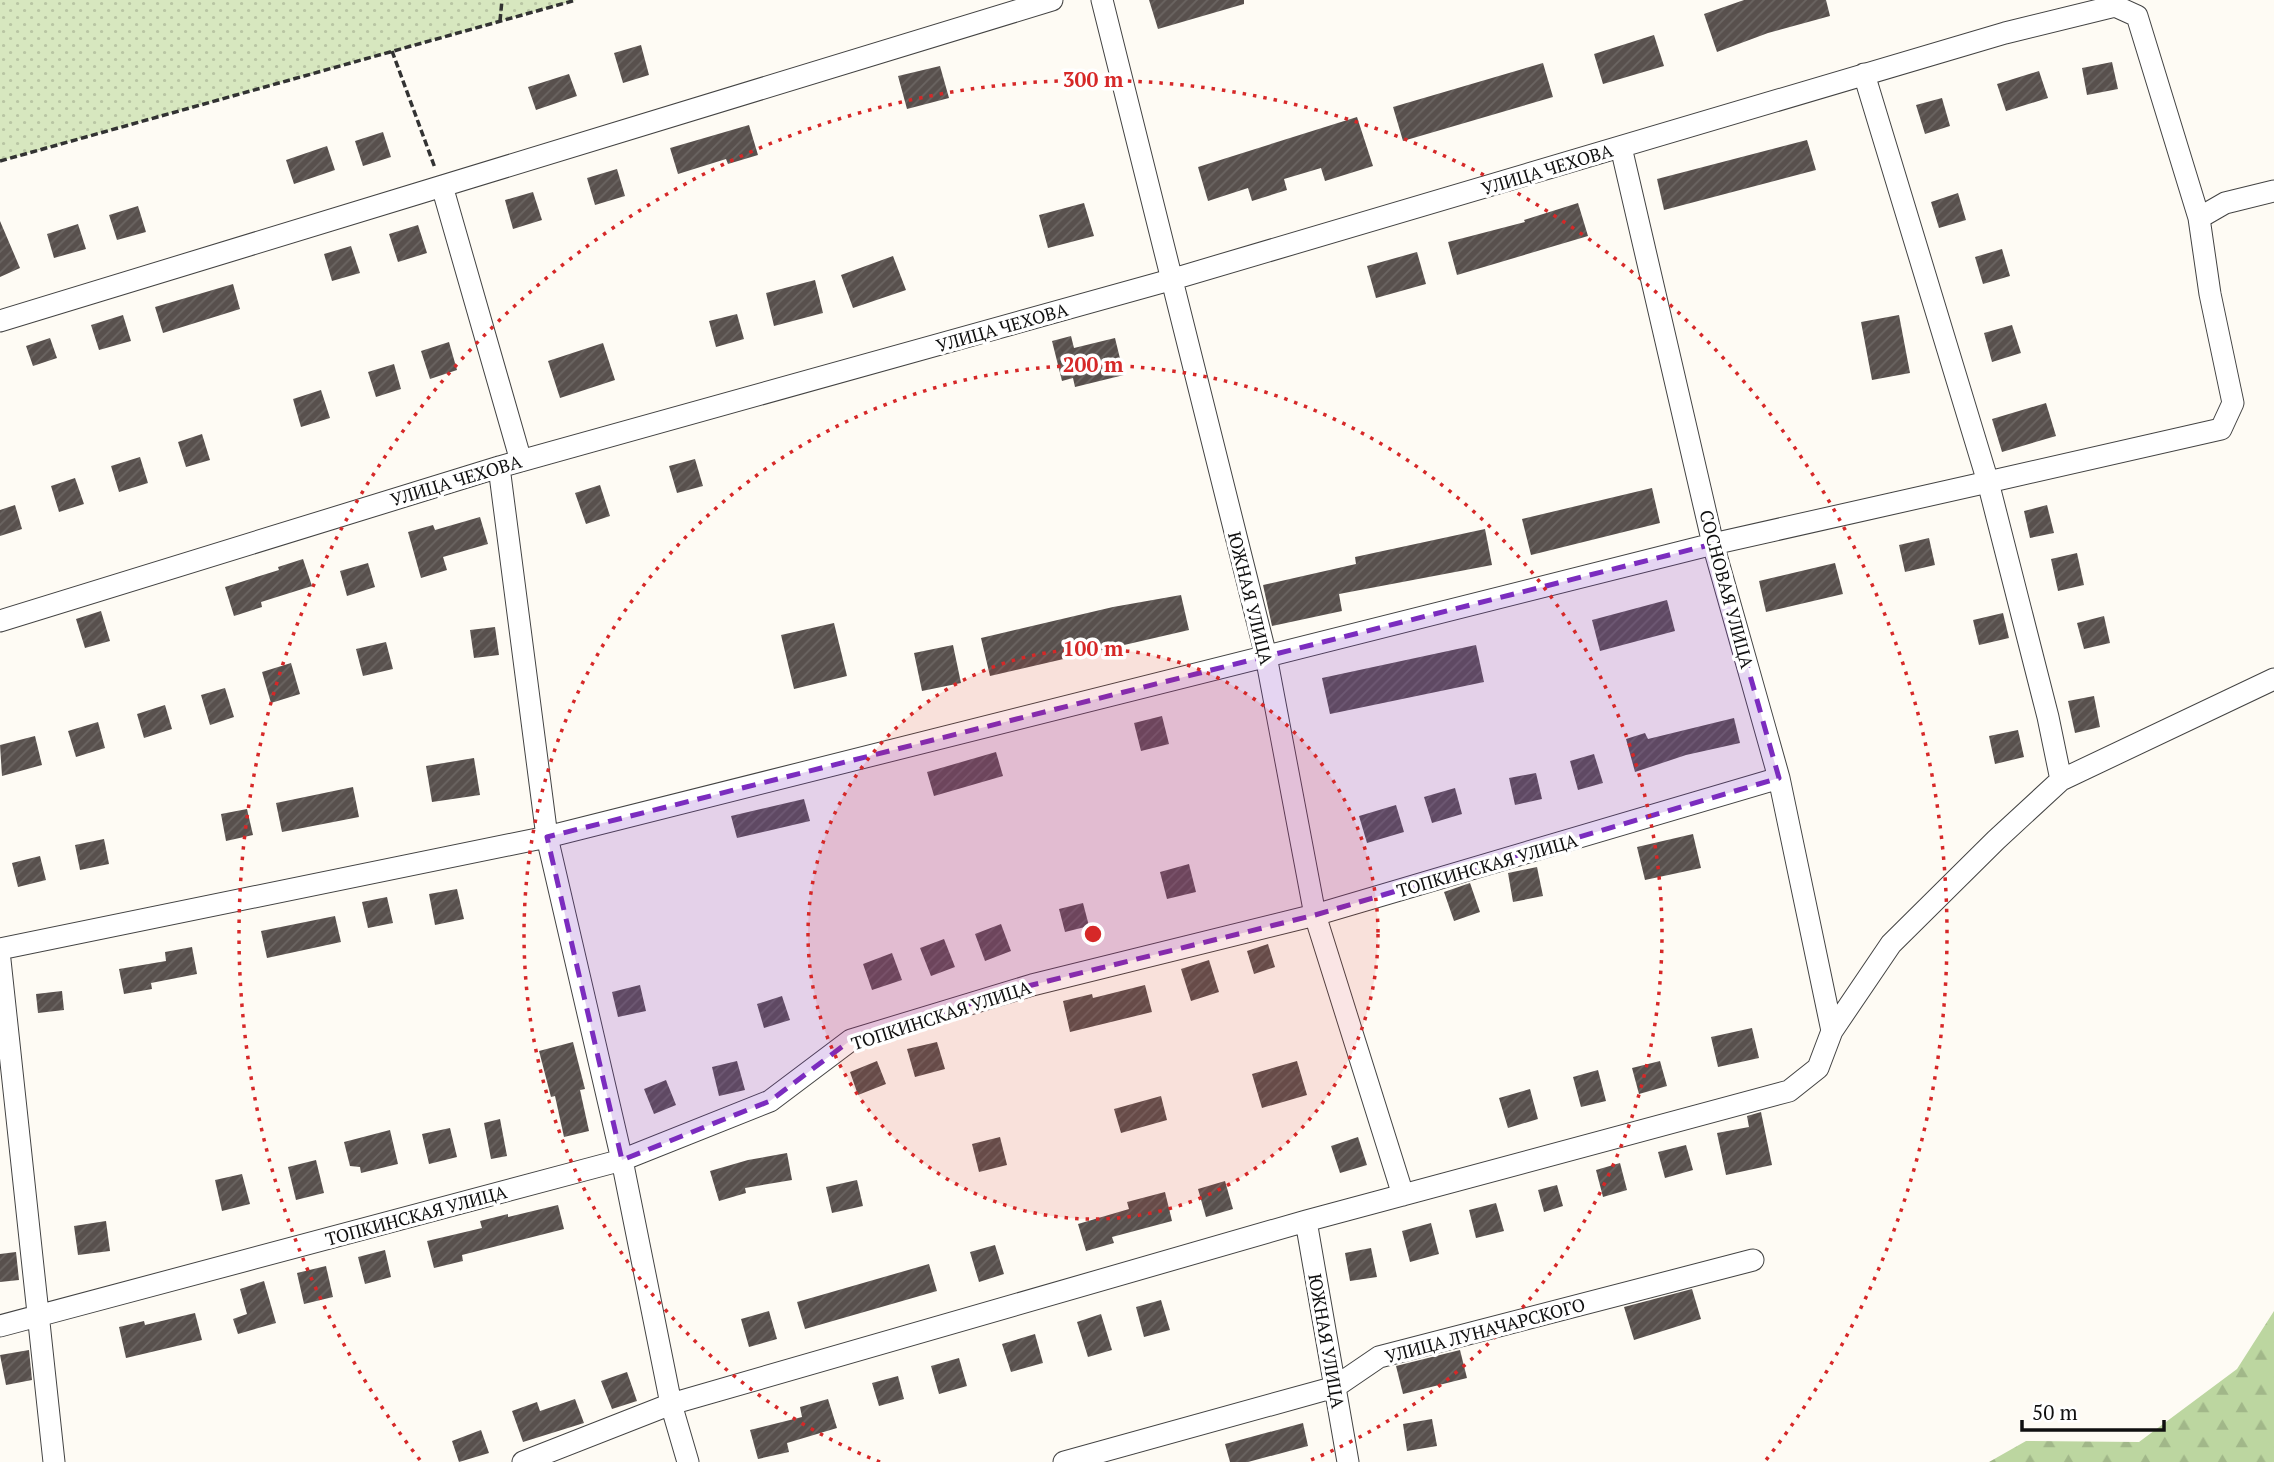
<svg xmlns="http://www.w3.org/2000/svg" width="2274" height="1462" viewBox="0 0 2274 1462" font-family="'PT Serif',serif">
  <defs>
    <pattern id="forest-firs" width="22" height="20" patternUnits="userSpaceOnUse" patternTransform="scale(1.75)"><rect width="22" height="20" fill="#bcd6a0"/><path d="M5 1l3.5 6h-7zM16 11l3.5 6h-7z" fill="#a1b789"/></pattern>
    <pattern id="park-dots" width="8" height="8" patternUnits="userSpaceOnUse" patternTransform="scale(1.75)"><rect width="8" height="8" fill="#d7e7bf"/><path d="M2 2h.1M6 6h.1" fill="none" stroke="#b8c5a3" stroke-width="1.8" stroke-linecap="round"/></pattern>
    <pattern id="building-hatch" width="6" height="6" patternUnits="userSpaceOnUse" patternTransform="scale(1.75)"><rect width="6" height="6" fill="#58504d"/><path d="M-1 1l2-2M0 6l6-6M5 7l2-2" fill="none" stroke="#6b6562"/></pattern>
  </defs>
  <rect width="100%" height="100%" fill="#fefbf4"/>
  <path fill="url(#forest-firs)" d="M2274,1311V1462H1989L2026,1441L2139,1442L2237,1369Z"/>
  <path fill="url(#park-dots)" d="M0,0H576L0,161Z"/>
  <path fill="url(#building-hatch)" d="M1149,0H1244V4L1158,29Z
    M1744,0H1826L1830,16L1768,33L1717,52L1704,14Z
    M1654,35L1664,66L1603,84L1594,54Z
    M641,45L649,75L623,83L614,53Z
    M2112,62L2118,89L2087,95L2082,68Z
    M1543,63L1553,97L1403,141L1393,107Z
    M940,66L949,98L907,109L898,76Z
    M2039,71L2048,98L2006,111L1997,84Z
    M569,74L577,96L536,110L528,87Z
    M1942,98L1950,126L1925,134L1916,105Z
    M1357,117L1373,166L1325,181L1321,168L1284,179L1287,190L1252,201L1248,188L1208,201L1198,167Z
    M749,125L758,155L728,164L726,159L678,174L670,148Z
    M383,132L391,157L363,166L355,141Z
    M1807,140L1816,170L1664,210L1657,179Z
    M327,146L335,170L294,184L286,160Z
    M617,169L625,196L595,205L587,178Z
    M533,192L542,220L513,229L505,200Z
    M1958,193L1966,220L1939,228L1931,202Z
    M1084,203L1094,236L1048,248L1039,215Z
    M1578,203L1588,236L1457,275L1448,242L1525,222L1524,220Z
    M138,206L146,232L117,240L109,215Z
    M0,221L20,268L0,277Z
    M78,224L86,249L54,258L47,234Z
    M418,225L427,253L398,262L389,234Z
    M351,246L360,273L332,281L324,254Z
    M2002,249L2010,276L1983,284L1975,257Z
    M1417,252L1426,284L1376,298L1367,266Z
    M893,256L906,290L853,308L841,275Z
    M815,280L823,313L774,326L766,293Z
    M233,284L240,309L163,333L155,307Z
    M737,314L744,339L716,347L709,321Z
    M123,315L131,341L99,350L91,325Z
    M1899,315L1910,373L1872,380L1861,322Z
    M2012,325L2021,353L1992,362L1984,333Z
    M1071,336L1074,348L1115,338L1124,375L1075,387L1073,378L1062,381L1052,341Z
    M50,338L57,358L33,366L26,346Z
    M449,342L457,370L430,379L421,351Z
    M603,343L615,380L560,398L548,361Z
    M394,364L401,389L376,397L368,372Z
    M321,390L330,418L301,427L293,399Z
    M2046,403L2056,436L2002,452L1992,419Z
    M202,434L210,460L186,467L178,442Z
    M140,457L148,483L119,492L111,466Z
    M695,459L703,486L677,493L669,466Z
    M75,478L84,504L59,512L51,486Z
    M600,485L610,516L586,524L575,493Z
    M1652,488L1660,523L1531,555L1522,519Z
    M15,505L22,529L0,536V510Z
    M2047,505L2054,533L2030,538L2024,511Z
    M480,517L488,544L443,557L447,570L421,578L408,532L433,525L435,530Z
    M1485,529L1492,565L1339,594L1342,611L1272,626L1263,585L1356,564L1355,557Z
    M1929,538L1935,565L1905,572L1899,545Z
    M2077,553L2084,585L2058,591L2051,559Z
    M303,559L312,586L261,602L262,607L234,616L225,587L279,570L278,567Z
    M368,563L375,587L347,596L340,571Z
    M1835,563L1843,594L1766,612L1759,581Z
    M1181,595L1189,630L990,676L981,638L1113,607Z
    M1667,600L1675,631L1600,651L1592,620Z
    M101,611L110,641L85,648L76,619Z
    M2003,613L2009,638L1979,645L1973,620Z
    M2104,616L2110,643L2084,649L2077,623Z
    M834,623L847,676L794,689L781,635Z
    M495,627L499,655L474,658L470,630Z
    M386,642L393,669L363,676L356,649Z
    M953,645L961,683L922,691L914,653Z
    M1476,645L1484,682L1330,714L1322,678Z
    M291,663L300,694L271,703L262,672Z
    M225,688L234,717L210,725L201,695Z
    M2094,696L2100,727L2075,733L2068,701Z
    M165,705L172,729L144,738L137,714Z
    M1162,716L1169,744L1141,751L1134,723Z
    M1734,718L1740,743L1686,755L1635,772L1626,739L1645,733L1648,739Z
    M98,722L105,748L76,757L68,731Z
    M2018,730L2024,757L1995,764L1989,736Z
    M35,736L42,765L2,776L0,745Z
    M996,752L1003,776L934,796L927,772Z
    M1594,754L1603,783L1578,790L1570,761Z
    M474,758L480,795L432,802L426,766Z
    M1536,773L1542,799L1515,805L1509,778Z
    M353,787L359,817L282,832L276,803Z
    M1455,788L1462,814L1432,823L1424,797Z
    M804,799L810,821L737,838L731,816Z
    M1396,805L1404,832L1367,843L1359,816Z
    M247,809L253,835L226,841L221,814Z
    M1693,834L1701,868L1645,880L1637,847Z
    M104,839L109,864L80,870L75,845Z
    M40,856L46,880L18,887L12,863Z
    M1189,864L1196,892L1167,899L1160,872Z
    M1537,867L1543,896L1513,902L1508,873Z
    M1470,883L1480,912L1454,921L1444,892Z
    M457,889L464,919L435,925L429,894Z
    M387,897L393,923L368,928L362,902Z
    M1083,903L1089,926L1065,932L1059,909Z
    M335,916L341,942L267,958L261,931Z
    M1001,924L1011,951L985,961L975,934Z
    M944,939L955,967L931,976L920,948Z
    M1268,944L1275,967L1254,974L1247,951Z
    M192,947L197,974L151,983L152,989L124,994L119,969L166,961L165,952Z
    M892,953L902,980L872,990L863,964Z
    M1209,960L1219,992L1191,1001L1181,969Z
    M640,985L646,1011L618,1017L612,992Z
    M1145,985L1152,1012L1070,1032L1063,1001L1092,994L1093,998Z
    M62,991L64,1010L38,1013L36,994Z
    M782,996L790,1020L764,1028L757,1004Z
    M1752,1028L1759,1058L1718,1067L1711,1037Z
    M573,1042L585,1089L580,1090L589,1131L564,1137L555,1096L551,1097L539,1051Z
    M937,1042L945,1069L915,1077L907,1049Z
    M737,1061L745,1090L719,1096L712,1067Z
    M877,1061L886,1084L858,1095L850,1072Z
    M1297,1061L1307,1095L1262,1108L1252,1074Z
    M1660,1061L1667,1086L1639,1094L1632,1068Z
    M1598,1070L1606,1101L1581,1107L1573,1077Z
    M666,1080L676,1105L654,1114L644,1089Z
    M1530,1089L1538,1119L1508,1128L1499,1098Z
    M1161,1096L1167,1120L1121,1133L1114,1109Z
    M1761,1112L1772,1165L1726,1175L1717,1133L1749,1127L1747,1116Z
    M500,1119L507,1156L491,1159L484,1123Z
    M450,1128L457,1157L429,1164L422,1134Z
    M390,1130L398,1164L361,1173L360,1167L350,1166L344,1142Z
    M1000,1137L1007,1165L979,1172L972,1144Z
    M1358,1137L1367,1165L1340,1173L1331,1146Z
    M1686,1145L1693,1170L1665,1178L1658,1152Z
    M787,1153L792,1180L745,1188L746,1193L719,1201L710,1171L748,1160Z
    M316,1160L324,1193L296,1200L288,1167Z
    M1620,1163L1627,1190L1603,1197L1596,1170Z
    M242,1174L250,1204L222,1211L215,1180Z
    M857,1180L863,1206L832,1213L826,1187Z
    M1225,1181L1233,1209L1206,1217L1198,1189Z
    M1557,1185L1563,1206L1544,1212L1538,1190Z
    M1165,1192L1172,1221L1112,1237L1114,1243L1086,1251L1078,1224L1129,1209L1127,1202Z
    M1496,1203L1504,1231L1476,1238L1469,1210Z
    M558,1205L564,1229L462,1255L463,1261L434,1268L427,1241L482,1228L480,1221L508,1214V1217Z
    M106,1221L110,1251L78,1255L74,1226Z
    M1431,1223L1439,1254L1410,1262L1402,1231Z
    M995,1245L1004,1274L979,1282L970,1252Z
    M1371,1248L1377,1277L1350,1281L1345,1253Z
    M385,1250L391,1277L365,1284L358,1257Z
    M16,1252L19,1280L0,1282V1254Z
    M929,1264L937,1291L805,1329L797,1302Z
    M326,1266L333,1297L304,1304L297,1273Z
    M264,1281L276,1323L238,1334L233,1319L247,1314L240,1289Z
    M1692,1289L1701,1319L1634,1340L1624,1307Z
    M1161,1300L1170,1330L1144,1337L1136,1307Z
    M769,1311L777,1339L749,1347L741,1319Z
    M195,1313L202,1340L126,1358L119,1327L144,1321L145,1325Z
    M1101,1314L1112,1350L1088,1357L1077,1322Z
    M1035,1334L1043,1363L1011,1372L1002,1344Z
    M29,1350L32,1380L6,1385L0,1355Z
    M1460,1350L1467,1378L1403,1394L1396,1366Z
    M959,1358L967,1386L939,1394L931,1366Z
    M627,1372L637,1401L612,1409L601,1381Z
    M898,1376L904,1399L879,1406L872,1383Z
    M575,1399L584,1423L523,1442L512,1411L537,1402L540,1411Z
    M828,1399L837,1428L787,1443L789,1452L758,1459L750,1430L802,1417L800,1407Z
    M1432,1419L1437,1446L1407,1451L1403,1424Z
    M1303,1423L1308,1446L1248,1462H1230L1225,1444Z
    M481,1430L489,1453L459,1462L452,1441Z"/>
  <g fill="none" stroke-linecap="round" stroke-linejoin="round">
    <g stroke="#434343" stroke-width="23">
      <path id="minor" d="M1102,0L1266,656L1315,915L1403,1195
        M1621,147L1713,544L1779,778L1832,1031
        M442,186L521,461
        M0,321L1052,0
        M499,467L547,837L622,1160L671,1404L688,1462
        M0,621L499,467L1170,280L2005,33L2115,6L2137,16L2199,218
        M2061,780L2274,679
        M0,949L547,837L1713,544L1988,482L1864,74
        M0,960L54,1462
        M1306,1221L1348,1462
        M0,1326L622,1160L770,1101L851,1040L1032,985L1315,915L1779,778
        M523,1462L671,1404L1306,1221L1789,1091L1818,1068L1832,1031L1891,944L1996,840L2061,780L2048,717L1988,482L2221,429L2233,403L2210,294L2199,218L2225,203L2274,191
        M1064,1462L1335,1387L1379,1357L1753,1260"/>
    </g>
    <path stroke="#323232" stroke-width="3.5" stroke-dasharray="7 3.5" stroke-linecap="butt" d="M500,21L502,0
      M392,51L435,168
      M0,161L576,0"/>
    <use href="#minor" stroke="#fff" stroke-width="21"/>
  </g>
  <path fill="#7b2cbf" fill-opacity="0.2" stroke="#7b2cbf" stroke-width="5" stroke-dasharray="14 9" stroke-linejoin="round" d="M1713,544L1779,778L1315,915L1032,985L851,1040L770,1101L622,1160L547,837Z"/>
  <circle cx="1093" cy="934" r="285" fill="#d62828" fill-opacity=".12"/>
  <g fill="none" stroke="#d62828" stroke-width="3.5" stroke-dasharray="3.5 7">
    <circle cx="1093" cy="934" r="285"/>
    <path d="M880 1462A569 569 0 1 1 1306 1462"/>
    <path d="M420 1460A854 854 0 1 1 1766 1460"/>
  </g>
  <g text-anchor="middle" dominant-baseline="central" stroke-width="7" stroke-linejoin="round" paint-order="stroke">
    <g font-size="18" fill="#101010" stroke="#fff">
      <text transform="translate(1547 169) rotate(-17)">УЛИЦА ЧЕХОВА</text>
      <text transform="translate(1002 327) rotate(-16)">УЛИЦА ЧЕХОВА</text>
      <text transform="translate(456 480) rotate(-17)">УЛИЦА ЧЕХОВА</text>
      <text transform="translate(1727 589) rotate(75)">СОСНОВАЯ УЛИЦА</text>
      <text transform="translate(1251 598) rotate(76)">ЮЖНАЯ УЛИЦА</text>
      <text transform="translate(1487 865) rotate(-16)">ТОПКИНСКАЯ УЛИЦА</text>
      <text transform="translate(941 1015) rotate(-18)">ТОПКИНСКАЯ УЛИЦА</text>
      <text transform="translate(416 1215) rotate(-15)">ТОПКИНСКАЯ УЛИЦА</text>
      <text transform="translate(1485 1330) rotate(-15)">УЛИЦА ЛУНАЧАРСКОГО</text>
      <text transform="translate(1327 1341) rotate(80)">ЮЖНАЯ УЛИЦА</text>
    </g>
  </g>
  <circle cx="1093" cy="934" r="10" fill="#d62828" stroke="#fff" stroke-width="3.5"/>
  <g font-size="21" text-anchor="middle" font-weight="bold" fill="#d62828" stroke="#fff" stroke-width="7" stroke-linejoin="round" paint-order="stroke">
    <text x="1093" y="87">300 m</text>
    <text x="1093" y="372">200 m</text>
    <text x="1093" y="656">100 m</text>
  </g>
  <path d="M2022 1420v10h142v-10" fill="none" stroke="#101010" stroke-width="3.5"/>
  <text x="2032" y="1420" font-size="21" fill="#101010" stroke="#ffffff" stroke-width="5" paint-order="stroke">50 m</text>
</svg>
